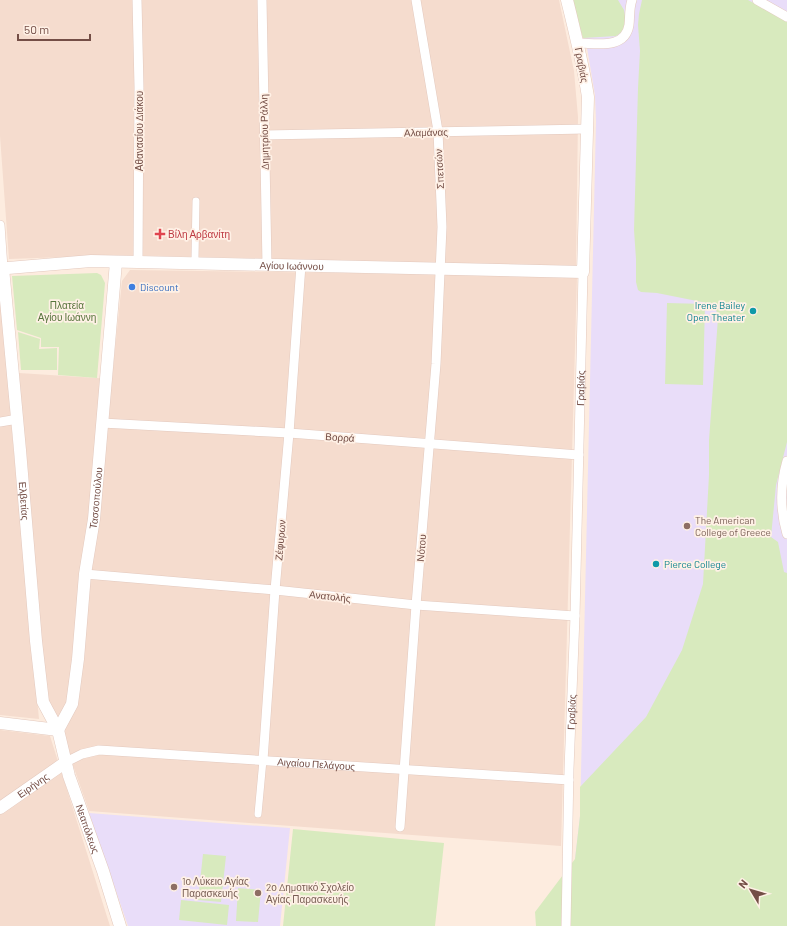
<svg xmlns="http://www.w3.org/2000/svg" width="787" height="926" viewBox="0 0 787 926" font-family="Barlow,sans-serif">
  <rect width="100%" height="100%" fill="#fdecdf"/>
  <path fill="#f5dcce" d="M0,0H559L574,71L578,117L576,266L122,255L9,259L0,136Z
    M130,270L577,276L561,846L89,811L61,731L46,696L19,373L112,379L122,281Z
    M0,290L12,432L39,719L0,715Z
    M0,730L50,736L110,926H0Z"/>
  <path fill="#e9ddf9" d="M572,0H787V865L575,859L580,816L596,121L595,95L587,48Z
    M89,813L232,824L290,828L280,926H128Z"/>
  <path fill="#d8eabe" d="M571,0H618L624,10L626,22L623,31L616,36L583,38Z
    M642,0H748L787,21V442L776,485L771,537L778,542L784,572L787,573V926H536L535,912L575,859L580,816V787L646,717L682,650L703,584L709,475V440L718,318C717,310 715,306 707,303L657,293L641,292L638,290L636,282V259L634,230L638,88L640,51L638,25L639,14Z
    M97,273L101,275L105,283L97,378L58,375L59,347H41V338L17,330L12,276Z
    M667,303L705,304L703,385L665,384Z
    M18,332L40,339L39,349L57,348V370H21Z
    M293,829L444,843L435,926H283Z
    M203,854L226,856L221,902L198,900Z
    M238,888L261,890L258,922L236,921Z
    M181,900L229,905L227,925L179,920Z"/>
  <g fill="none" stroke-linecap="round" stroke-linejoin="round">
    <g stroke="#e3c9be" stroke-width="8">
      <path id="pedestrian" d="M195,258L196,201
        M258,814L263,760"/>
    </g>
    <g stroke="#e3c9be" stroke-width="10">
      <g id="minor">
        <path d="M137,0L139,87L138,262"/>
        <path d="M262,0L267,265"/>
        <path d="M757,0L787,17"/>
        <path d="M578,43C596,43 625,50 629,25C630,17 629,8 632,0"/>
        <path d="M264,135L587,129"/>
        <path d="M0,225L3,268"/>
        <path d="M0,422L18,419"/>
        <path d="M102,423L289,433L579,455"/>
        <path d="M787,461C780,485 780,510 787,534"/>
        <path d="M85,574L275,590L416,605L575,616"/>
        <path d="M263,760L275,590L289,433L301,265"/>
        <path id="s1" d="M66,762L82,754L99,750L569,780"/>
        <path d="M400,827L416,605L436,364L442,227L438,131L416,0"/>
        <path id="s2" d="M566,926L569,769L575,616L583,272"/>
      </g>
    </g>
    <g stroke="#e3c9be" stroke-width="13">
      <g id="tertiary">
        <path id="s3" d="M0,268H8L91,261L138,262L583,272L588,97C583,64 575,32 567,0"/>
        <path id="s4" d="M3,268L20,450L36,641L43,702L58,730L69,776L103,871L120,926"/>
        <path d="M0,723L58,730"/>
        <path id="s5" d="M58,730L72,704L78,659L85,574L94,519L116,262"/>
        <path id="s6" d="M0,808L66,762"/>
      </g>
    </g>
    <use href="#pedestrian" stroke="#fff" stroke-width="7"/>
    <use href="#minor" stroke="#fff" stroke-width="9"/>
    <use href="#tertiary" stroke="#fff" stroke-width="12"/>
  </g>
  <path fill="#e0444e" stroke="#fff1e6" stroke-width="1.5" d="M158 228h4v4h4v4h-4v4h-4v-4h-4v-4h4z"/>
  <circle fill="#3f7fe0" stroke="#fff1e6" stroke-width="1.5" cx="132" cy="287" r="4"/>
  <g fill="#0f9aa8" stroke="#fff1e6" stroke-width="1.5">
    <circle cx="753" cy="311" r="4"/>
    <circle cx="656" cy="564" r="4"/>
  </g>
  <g fill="#8d6e63" stroke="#fff1e6" stroke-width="1.5">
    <circle cx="687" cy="526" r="4"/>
    <circle cx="174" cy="887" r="4"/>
    <circle cx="258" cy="893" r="4"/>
  </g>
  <g text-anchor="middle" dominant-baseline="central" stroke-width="3.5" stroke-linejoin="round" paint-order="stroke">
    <g font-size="10" fill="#744e46" stroke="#fff1e6">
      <text transform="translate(582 65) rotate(79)">Γραβιάς</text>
      <text transform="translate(139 131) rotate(-90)">Αθανασίου Διάκου</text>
      <text transform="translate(264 132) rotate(-91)">Δημητρίου Ράλλη</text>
      <text transform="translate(426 132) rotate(-1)">Αλαμάνας</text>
      <text transform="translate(439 169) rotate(-93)">Σπετσών</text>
      <text stroke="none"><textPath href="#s3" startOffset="292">Αγίου Ιωάννου</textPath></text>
      <text stroke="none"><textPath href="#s2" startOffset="538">Γραβιάς</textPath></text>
      <text transform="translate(340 437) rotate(4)">Βορρά</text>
      <text stroke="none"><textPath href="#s5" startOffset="237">Τασσοπούλου</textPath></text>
      <text stroke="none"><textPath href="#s4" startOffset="234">Ελβετίας</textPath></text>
      <text transform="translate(280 540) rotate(-85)">Ζέφυρων</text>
      <text transform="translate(421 548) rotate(-85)">Νότου</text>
      <text transform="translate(330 596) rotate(6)">Ανατολής</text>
      <text stroke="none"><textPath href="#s2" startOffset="214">Γραβιάς</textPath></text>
      <text stroke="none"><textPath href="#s1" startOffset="253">Αιγαίου Πελάγους</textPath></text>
      <text stroke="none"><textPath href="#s6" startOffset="40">Ειρήνης</textPath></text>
      <text stroke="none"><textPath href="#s4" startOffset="571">Νεαπόλεως</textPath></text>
    </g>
    <g font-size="10" fill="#be3a42" stroke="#fff1e6" text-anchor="start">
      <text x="168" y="234">Βίλη Αρβανίτη</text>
    </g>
    <g font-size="10" fill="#366cbe" stroke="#fff1e6" text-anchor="start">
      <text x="140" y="287">Discount</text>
    </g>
    <g font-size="10" fill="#57743c" stroke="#fff1e6">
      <text x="67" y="305">Πλατεία<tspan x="67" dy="12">Αγίου Ιωάννη</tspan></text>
    </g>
    <g font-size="10" fill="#0d838f" stroke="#fff1e6" text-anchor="end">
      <text x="745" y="305">Irene Bailey<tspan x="745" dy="12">Open Theater</tspan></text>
      <text x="664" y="564" text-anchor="start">Pierce College</text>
    </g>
    <g font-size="10" fill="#785e54" stroke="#fff1e6" text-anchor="start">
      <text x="695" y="520">The American<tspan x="695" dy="12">College of Greece</tspan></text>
      <text x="182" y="881">1ο Λύκειο Αγίας<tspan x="182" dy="12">Παρασκευής</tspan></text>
      <text x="266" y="887">2ο Δημοτικό Σχολείο<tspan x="266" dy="12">Αγίας Παρασκευής</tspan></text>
    </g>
  </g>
  <g transform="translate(751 890) rotate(308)" stroke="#fff1e6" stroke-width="3" paint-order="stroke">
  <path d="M0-3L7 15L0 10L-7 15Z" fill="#744e46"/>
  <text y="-6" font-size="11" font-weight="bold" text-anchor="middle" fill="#744e46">N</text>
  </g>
  <path d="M18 34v6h72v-6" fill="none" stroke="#744e46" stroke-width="2"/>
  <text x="24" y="34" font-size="12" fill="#744e46" stroke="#fff1e6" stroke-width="3" paint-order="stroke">50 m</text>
</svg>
